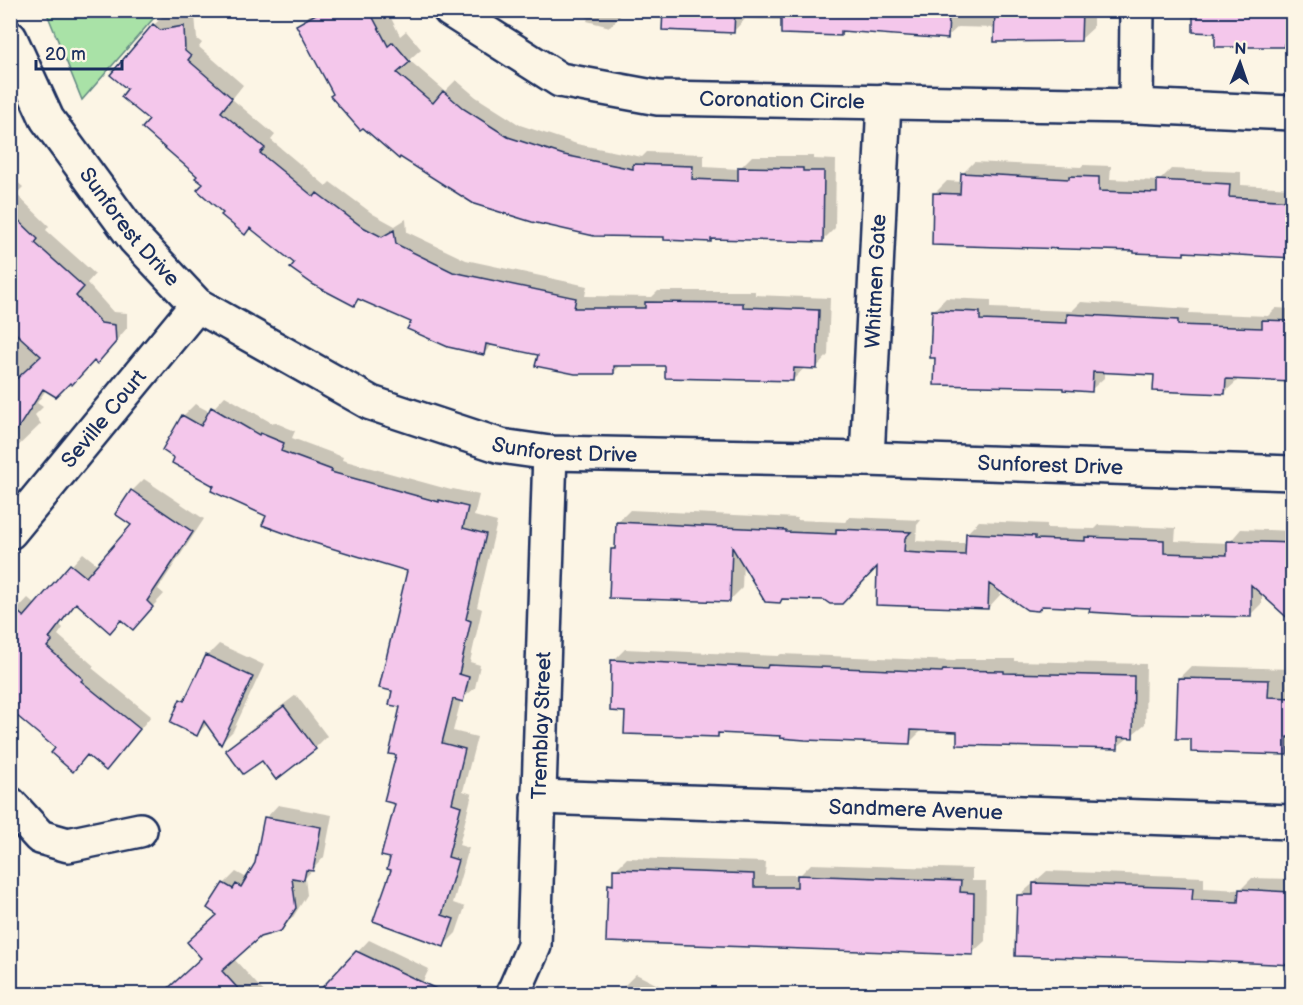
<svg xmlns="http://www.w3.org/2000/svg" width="1303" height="1005" viewBox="0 0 1303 1005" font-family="'Balsamiq Sans',sans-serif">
  <rect width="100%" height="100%" fill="#fcf5e5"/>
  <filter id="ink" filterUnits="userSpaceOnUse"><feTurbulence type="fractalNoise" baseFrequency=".0167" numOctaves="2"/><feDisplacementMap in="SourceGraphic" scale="12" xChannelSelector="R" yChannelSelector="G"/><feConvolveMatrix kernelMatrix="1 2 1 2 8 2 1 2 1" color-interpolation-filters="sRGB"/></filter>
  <g filter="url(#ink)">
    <path fill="#a9e2a7" stroke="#628882" stroke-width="1.5" d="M46,11H160L82,100Z"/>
    <path fill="#0003" d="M315,10H387L400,36L406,31L421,49L409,60L445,91L456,80L476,97L520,125L577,144L642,157L647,152L704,154V167L739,169L752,156H814V159L836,160L835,228L823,240L712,238L710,240L666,236L400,155L334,94L298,25Z
      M574,10H623L622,14L610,27L587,21L588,18Z
      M628,10H1093V28L1080,40L996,28L958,27L947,37L846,30L841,35L783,20L745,19L734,31Z
      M1292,10V47L1216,45L1217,32Z
      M166,13L173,18L195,15L197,39L202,43L199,47L243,85L232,99L275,135L271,140L326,186L330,182L373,214L395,226L406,219L407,232L466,260L587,286L585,296L652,297L658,291H755V295L830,298L828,355L816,368L805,367L793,380L667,365L622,364L613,373L493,344L484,353L360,298L354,304L296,263L251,226L226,213L205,184L189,168L129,89L154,25Z
      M974,162L1081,167L1083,165L1111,166L1110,179L1159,181L1171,169L1241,172V185L1291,188L1292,183V256L1187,251L1184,254L1135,250L935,193L947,181L962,182V174Z
      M10,176L23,187L16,194L49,226L46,230L95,274L87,283L113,312L127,313V328L109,349L70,381L46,390L37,403L43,407L35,415L41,424L10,454V338L17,332L10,326Z
      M946,298L991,300V308L1072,311L1081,302L1190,309L1189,313L1268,316L1276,308L1292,309V395H1286L1287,380L1237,378V381L1224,393L1156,374L1104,371V378L1091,390L1064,386L936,357L933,311Z
      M225,396L272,423L274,422L295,431L292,438L343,457L342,460L451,490L453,489L479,495L474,516L497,522L477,607L482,609L470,662L480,665L475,688L461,700L453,731L477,737L463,791L472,794L459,845L469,848L453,903L465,907L456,933L444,945L393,869L409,570L268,515L183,416L195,404L210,412Z
      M144,479L204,519L158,589L164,594L144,616L122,619L78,602L60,625L63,628L58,635L94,666L92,668L151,716L117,757L88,754L73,770L57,748L10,617L28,598L36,605L83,553L98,565L133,524L132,491Z
      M630,510L798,518L797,520L845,522L850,517L921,520L917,525L916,541L949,543H967V533L979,521L1047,524V528L1095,529L1099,525L1176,528L1175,541L1229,543L1241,529L1292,531V617L1262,593V603L1250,615L1091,606L1000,590V595L988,608L879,564L824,599L783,597L743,562L742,588L730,600L612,549L617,545V523Z
      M219,644L264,665L233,731L221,743L207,724L197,734L182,700L190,691L207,656Z
      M625,649L778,656L781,654L954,661L956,659H1015V661L1146,664L1145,724L1117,747L959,731L923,729L910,742L722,731L718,736L627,711L613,661Z
      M1191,666L1292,669V754L1192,750V738L1179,678Z
      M296,695L327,736L315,748L276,778L262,759L227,750L239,738Z
      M278,805L332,815L324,857L305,878L307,895L293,917L281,929L259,936L234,959L266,994H176L170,988L203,958L219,914L224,884L236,872L245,877L249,873L251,874L257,864L266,818Z
      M627,858L766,862L765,875H800L811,864L972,869V881H986L985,941L972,953L609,885L615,880V870Z
      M1047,871L1204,877V888L1240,890L1252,878L1292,879V964L1019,896Z
      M369,940L429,969L417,994H318Z
      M636,974L676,994H608L612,990L620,994L624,986Z"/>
    <path fill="#f4c7eb" stroke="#1b2f5e" stroke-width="1.5" d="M323,10H369L388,46L393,42L410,62L397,73L433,103L443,91L464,109L508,137L564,155L633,169V164L693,166L692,179L738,181V167L803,168V171H824L823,242L711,239V242L664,240V237L594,236L532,222L474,204L400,157L399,159L363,128L360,130L330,96L333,94L296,25Z
      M663,10H735L734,33L662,30Z
      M781,10H949L948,39L841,31V36L781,34Z
      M995,10H1082L1081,41L994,42Z
      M1193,10H1293V44H1284V47H1215V33L1193,32Z
      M153,24L160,30L184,26L185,51L191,56L188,60L232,98L221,112L265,148L260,153L314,197L317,193L361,226L382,237L394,230L396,244L453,272L576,298L574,308H645V302L743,303V307L819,310L817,369L794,368L793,381L665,378V366H614V374H575L535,366L538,355L486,344L484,355L448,347L407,329L411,322L358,299L354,306L314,285L290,268L294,263L250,228L245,235L221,215L223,213L197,190L203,184L195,178L197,176L142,128L149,120L121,97L127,89L110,75Z
      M961,173L1069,179V176L1099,177V191L1157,193V180L1230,184L1229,197L1293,201V258L1184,252V255L1134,253V251L932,245L933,193L960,194Z
      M10,212L38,239L35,243L84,287L76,296L101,323L115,325L116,342L97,364L94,361L72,385L70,383L56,397L43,389L10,441V385L41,356L10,328Z
      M932,310L980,312V320L1067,323V314L1178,320V325L1262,328V320L1293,321V382L1226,379L1225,394L1153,391L1154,375L1093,372L1092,392L1063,390V388L934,385L935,358H930Z
      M211,407L259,435L260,433L284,443L281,451L332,470L331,472L439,502V500L468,507L463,528L486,534L466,619L471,621L459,674L469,677L463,702L453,699L442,743L465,749L452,803L461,806L448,857L458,860L442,915L454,919L444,947L373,921L391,870L387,869L390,858L381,856L395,804L384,801L396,755L389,754L400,707L389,705L392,691L379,688L407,571L298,538L262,525L266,516L211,491L214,486L172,463L174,458L162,450L182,415L201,426Z
      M131,490L193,532L147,601L153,607L133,630L121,620L110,633L76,603L49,638L52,641L47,647L83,679L81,681L140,729L106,771L87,755L73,772L51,753L55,748L10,710V605L24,617L70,564L86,577L131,525L115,514Z
      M616,522L786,530V532L836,534V529L911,532L905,538L904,552L936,554L965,555L966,533L1035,536V539L1085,541V537L1164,540V553L1227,555V541L1293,543V623L1251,585V617L1137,615L1089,612L1090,608L1042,606L1038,611L1027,610L989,584L988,609L876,605L877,567L842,604H830L824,600L782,599L780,603L765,602L732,547L730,602L609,598L611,549H615Z
      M206,655L253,677L221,745L204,721L197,736L170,723L180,699L184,701Z
      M611,660L767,668L768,665L942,672L943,670L1004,671V673L1134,676L1133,738L1118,737V749L957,745V732L911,730L910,744L805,740L780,738L781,736L718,733V737L624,734L625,712L610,711Z
      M1178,678L1269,680L1268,697L1293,698V737H1287V755L1191,752V739H1176Z
      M284,706L316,749L276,780L262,761L243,774L225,750Z
      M264,817L321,827L313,871L306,870L304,880L292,878L296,908L281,931L260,937L222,971L243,994H162L201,958L187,942L217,915L207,908L223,883L233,889L236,884L241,887L255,863Z
      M613,869L754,874V887H797V875L961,881L960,892L974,893L973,955L606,942L608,884L613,885Z
      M1033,883L1193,888L1192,900L1238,902L1239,889L1291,892L1293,965L1207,961V962L1015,956L1017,895H1033Z
      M356,951L447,994H316Z"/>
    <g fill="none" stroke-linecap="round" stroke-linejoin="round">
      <g stroke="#1b2f5e" stroke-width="38">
        <g id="minor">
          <path id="s1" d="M450,10L560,80L658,98L1136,106L1292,113"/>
          <path id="s2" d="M10,38L47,119L135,239L197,305L371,403L501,446L550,453L867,459L1292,473"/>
          <path d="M1136,106L1137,10"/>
          <path id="s3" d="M867,459L884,101"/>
          <path id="s4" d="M10,532L197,305"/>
          <path id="s5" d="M538,797L1292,822"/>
          <path d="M10,804L40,837L68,845L140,830"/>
          <path id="s6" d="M513,994L534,946L550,453"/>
        </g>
      </g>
      <use href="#minor" stroke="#fcf5e5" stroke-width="33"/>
    </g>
  </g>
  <g text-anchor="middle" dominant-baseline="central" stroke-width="4.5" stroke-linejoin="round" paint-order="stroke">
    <g font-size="21" fill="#1b2f5e" stroke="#fcf5e5">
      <text stroke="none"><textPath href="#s1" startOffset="354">Coronation Circle</textPath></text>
      <text stroke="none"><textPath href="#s2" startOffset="225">Sunforest Drive</textPath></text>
      <text stroke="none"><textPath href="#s3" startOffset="178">Whitmen Gate</textPath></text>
      <text stroke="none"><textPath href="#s4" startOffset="147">Seville Court</textPath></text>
      <text stroke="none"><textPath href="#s2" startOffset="729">Sunforest Drive</textPath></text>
      <text stroke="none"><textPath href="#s2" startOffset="1215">Sunforest Drive</textPath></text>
      <text stroke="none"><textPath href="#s6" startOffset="273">Tremblay Street</textPath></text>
      <text stroke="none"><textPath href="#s5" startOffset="378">Sandmere Avenue</textPath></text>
    </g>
  </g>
  <rect width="1303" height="1005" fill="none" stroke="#fcf5e5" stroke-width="36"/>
  <rect x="18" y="18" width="1267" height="969" fill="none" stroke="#1b2f5e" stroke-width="2" filter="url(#ink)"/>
  <g transform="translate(1240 63) rotate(2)" stroke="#fcf5e5" stroke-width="4.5" paint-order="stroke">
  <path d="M0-4.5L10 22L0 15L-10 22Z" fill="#1b2f5e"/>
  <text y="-9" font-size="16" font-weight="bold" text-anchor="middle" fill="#1b2f5e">N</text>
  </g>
  <path d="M36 60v9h86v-9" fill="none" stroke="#1b2f5e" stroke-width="3"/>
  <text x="45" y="60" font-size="18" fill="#1b2f5e" stroke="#fcf5e5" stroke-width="4.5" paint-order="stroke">20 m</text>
</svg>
